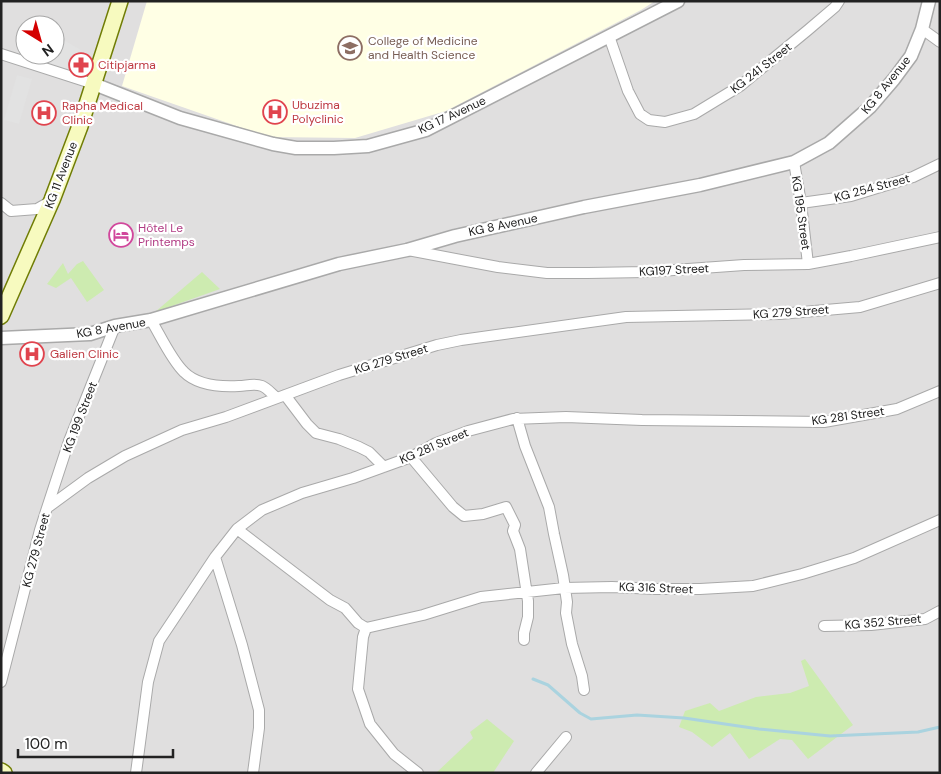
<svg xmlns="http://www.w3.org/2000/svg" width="941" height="774" viewBox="0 0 941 774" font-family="'DM Sans',sans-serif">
  <rect width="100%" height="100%" fill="#f2efe9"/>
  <path fill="#e0dfdf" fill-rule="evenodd" d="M1,1H940V773H1ZM25,25H55V55H25Z"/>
  <path fill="#ffffe5" d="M147,1H655L641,10L446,111L355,138L268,137L122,86Z"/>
  <path fill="#cdebb0" d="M83,261L104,290L87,302L71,278L56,288L47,284L63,263L68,274L77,264Z
    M202,272L220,289L155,312Z
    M805,659L853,725L808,759L792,740L780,739L749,759L730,733L712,747L692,732L679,727L685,711L710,703L719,711L756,697L790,693L809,686L801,661Z
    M487,719L514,741L493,773H436L473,738L470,732Z"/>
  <path fill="#e2e2e2" d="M55,35L86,53L78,74L38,63L42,55H55Z
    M17,75L32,79L19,124L4,120Z"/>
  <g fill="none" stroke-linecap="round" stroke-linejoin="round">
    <path stroke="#aad3df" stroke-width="3" d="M533,679L548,685L580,713L591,719L637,715L684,718L759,729L830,736L918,732L940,727"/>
    <g stroke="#a9a9a9" stroke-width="12">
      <path id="minor" d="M922,29L940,42
        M609,36L628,91L640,114L649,120L665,122L694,114L740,86L808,30L835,7L839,1
        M1,54L94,84
        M794,162L801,203L808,264
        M1,203L11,211L37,209L51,201
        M801,203L851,196L913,177L940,164
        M408,250L498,267L547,273H588L646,272L744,265L808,264L851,256L940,237
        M151,320C160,335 172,361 184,372C197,385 221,387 239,386C246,386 254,383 262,386C267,388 272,394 277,398
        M285,395L307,424L316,433L339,439L359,447L369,452L384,467
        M517,418L525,446L549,507L554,534L563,575L567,602L566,613L572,644L582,676L584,690
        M411,457L453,507L464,516L483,514L506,507L515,525L513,531L520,549L528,601V617L524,633V640
        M47,508L69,441L115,326
        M237,529L330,600L345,608L358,623L366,628L363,637L358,689L370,724L394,754L418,773
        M215,557L242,645L259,710V728L253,773
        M824,626L871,625L925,619L940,611
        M366,628L423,615L481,597L527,592L564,588L612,587L656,589H700L753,586L802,574L854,558L940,520
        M1,682L40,530L47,508L88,478L125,456L182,430L226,417L339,375L437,345L461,340L626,317L780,314L860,307L940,283
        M136,773L148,682L159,641L215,557L237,529L262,510L302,493L353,478L411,457L436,443L468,431L513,419L566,417L642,420L824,422L897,409L940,391
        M536,773L566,737"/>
    </g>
    <g stroke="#a9a9a9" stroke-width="15">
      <path id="tertiary" d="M94,84L180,118L273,144L296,148H334L368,146L426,130L678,1
        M1,338L90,334L115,326L151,320L339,264L407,250L455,236L584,207L700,185L794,162L829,143L870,107L894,79L911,56L922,29L929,1"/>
    </g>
    <g stroke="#707d05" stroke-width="18">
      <path id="secondary" d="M1,316L52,200L80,126L120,1
        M1,771L4,773"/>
    </g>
    <use href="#minor" stroke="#fff" stroke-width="10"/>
    <use href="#tertiary" stroke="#fff" stroke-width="12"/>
    <use href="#secondary" stroke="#f7fabf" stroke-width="15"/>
  </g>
  <defs>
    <g id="university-ring" transform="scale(1.25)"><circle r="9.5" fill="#fff" stroke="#8d6e63" stroke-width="1.5"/><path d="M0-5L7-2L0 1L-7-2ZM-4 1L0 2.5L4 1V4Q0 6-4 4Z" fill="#8d6e63"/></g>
    <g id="pharmacy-ring" transform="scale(1.25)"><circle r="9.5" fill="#fff" stroke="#e0444e" stroke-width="1.5"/><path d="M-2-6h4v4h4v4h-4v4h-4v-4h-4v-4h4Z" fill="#e0444e"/></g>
    <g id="hospital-ring" transform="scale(1.25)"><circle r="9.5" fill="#fff" stroke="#e0444e" stroke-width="1.5"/><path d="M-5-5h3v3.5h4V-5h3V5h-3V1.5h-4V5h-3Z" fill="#e0444e"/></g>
    <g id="hotel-ring" transform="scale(1.25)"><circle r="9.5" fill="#fff" stroke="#d1479c" stroke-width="1.5"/><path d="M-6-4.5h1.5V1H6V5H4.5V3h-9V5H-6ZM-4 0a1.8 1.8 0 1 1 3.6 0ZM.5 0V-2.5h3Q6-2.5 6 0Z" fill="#d1479c"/></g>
  </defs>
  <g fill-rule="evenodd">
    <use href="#university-ring" x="350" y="48"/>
    <use href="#pharmacy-ring" x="81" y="65"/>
    <use href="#hospital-ring" x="275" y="112"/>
    <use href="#hospital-ring" x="44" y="113"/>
    <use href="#hotel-ring" x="121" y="235"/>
    <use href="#hospital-ring" x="32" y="354"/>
  </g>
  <g text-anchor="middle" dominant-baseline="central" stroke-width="4.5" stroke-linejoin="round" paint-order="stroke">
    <g font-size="12" fill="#785e54" stroke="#fff" text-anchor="start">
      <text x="368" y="41">College of Medicine<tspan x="368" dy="14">and Health Science</tspan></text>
    </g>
    <g font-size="12" fill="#be3a42" stroke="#fff" text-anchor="start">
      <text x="98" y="65">Citipjarma</text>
      <text x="292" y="105">Ubuzima<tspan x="292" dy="14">Polyclinic</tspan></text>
      <text x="62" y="106">Rapha Medical<tspan x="62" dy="14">Clinic</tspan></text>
      <text x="50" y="354">Galien Clinic</text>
    </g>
    <g font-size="12" fill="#222" stroke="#fff">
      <text transform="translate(761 68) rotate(-38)">KG 241 Street</text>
      <text transform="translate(886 85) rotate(-51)">KG 8 Avenue</text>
      <text transform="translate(452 115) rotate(-25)">KG 17 Avenue</text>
      <text transform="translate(61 175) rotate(-69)">KG 11 Avenue</text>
      <text transform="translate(872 188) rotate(-15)">KG 254 Street</text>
      <text transform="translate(801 213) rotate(82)">KG 195 Street</text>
      <text transform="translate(503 225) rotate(-12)">KG 8 Avenue</text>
      <text transform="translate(674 270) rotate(-3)">KG197 Street</text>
      <text transform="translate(791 312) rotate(-4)">KG 279 Street</text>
      <text transform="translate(111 328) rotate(-10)">KG 8 Avenue</text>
      <text transform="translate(391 359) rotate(-17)">KG 279 Street</text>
      <text transform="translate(848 416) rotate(-8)">KG 281 Street</text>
      <text transform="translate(80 417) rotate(-69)">KG 199 Street</text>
      <text transform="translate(434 446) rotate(-23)">KG 281 Street</text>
      <text transform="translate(36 550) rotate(-75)">KG 279 Street</text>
      <text transform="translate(656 588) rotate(2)">KG 316 Street</text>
      <text transform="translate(883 622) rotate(-5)">KG 352 Street</text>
    </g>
    <g font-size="12" fill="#b23c85" stroke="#fff" text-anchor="start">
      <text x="138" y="228">Hôtel Le<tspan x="138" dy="14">Printemps</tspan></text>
    </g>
  </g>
  <rect width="941" height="774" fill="none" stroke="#222222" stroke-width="5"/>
  <g transform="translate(40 40) rotate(143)"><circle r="24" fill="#ffffff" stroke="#a7a7a7"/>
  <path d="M0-4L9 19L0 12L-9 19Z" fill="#d40000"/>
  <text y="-8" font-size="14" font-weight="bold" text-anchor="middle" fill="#222222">N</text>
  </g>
  <path d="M18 749v8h155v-8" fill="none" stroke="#222222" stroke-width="2.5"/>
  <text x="25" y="749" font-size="15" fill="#222222" stroke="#ffffff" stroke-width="4" paint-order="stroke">100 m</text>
</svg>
